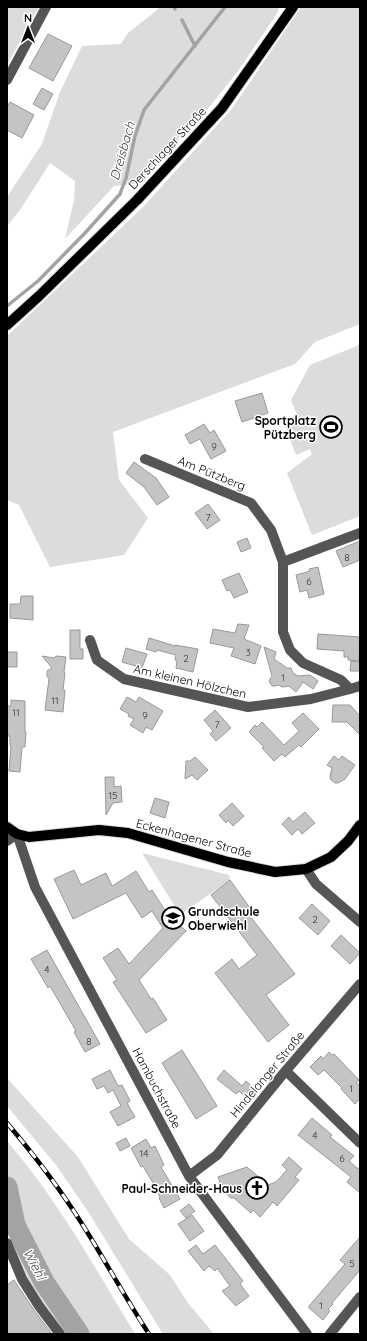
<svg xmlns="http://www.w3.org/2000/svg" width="367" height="1341" viewBox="0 0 367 1341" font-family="Quicksand,sans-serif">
  <rect width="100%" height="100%" fill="#fff"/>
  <path fill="#dcdcdc" d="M7,7H39L7,65Z
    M161,7H278V12L238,71L207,110L135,184L114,186L65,239L74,200L75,181L50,163L20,210L7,226V197L42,144L60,92L82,46L121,44L128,33Z
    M301,7H360V324L315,342L295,364L113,432L119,480L148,518L124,555L50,567L19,505L7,500V336L142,208L231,110Z
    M360,343V516L312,535L287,473L312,454L310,449L296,455L283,421L297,415L291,400L310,365L357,346Z
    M142,853L229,875L230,880L180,915Z
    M7,1078L78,1157L129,1239L170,1275L188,1303L214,1334H163L89,1213L56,1165L7,1106Z
    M7,1141C58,1200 95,1268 135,1334H63L32,1289L20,1265L7,1223Z"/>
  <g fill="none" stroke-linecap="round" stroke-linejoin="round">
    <path stroke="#a3a3a3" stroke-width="3.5" d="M174,7L175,9
      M182,20L195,46
      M7,306L38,281L85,233L120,194L126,178L135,136L144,110L225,7"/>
    <path stroke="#a3a3a3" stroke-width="21" d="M7,1187L15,1225L44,1282L79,1334"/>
  </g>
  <path fill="#c4c4c4" stroke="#999" d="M48,34L72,46L53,81L29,68Z
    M42,88L53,94L44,110L33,104Z
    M10,102L34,115L22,138L7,130V107Z
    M262,393L268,413L242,422L235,401Z
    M204,424L210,433L214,430L226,451L211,459L200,439L190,444L185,435Z
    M134,462L156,478L169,497L157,505L144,487L126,473Z
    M208,504L220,520L207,529L195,513Z
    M247,538L251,548L241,552L237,542Z
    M360,541V560L343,567L336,551Z
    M318,567L324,594L309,598L307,590L300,592L296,575L310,571L309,569Z
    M239,573L248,592L234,598L230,590L227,591L222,580Z
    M21,596H33V620L10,618V604H20Z
    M238,624L249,625L244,639L261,646L255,664L231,656L234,648L210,643L213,629L235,633Z
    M70,630H80V649H83V659H70Z
    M318,634L360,637L359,661L348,660V657H344V651L317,649Z
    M149,638L175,646V645L198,649L193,672L176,668L177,661L175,660L176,655L157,650L156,652L146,649Z
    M264,647L276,652L274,659L287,668H291L293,673L298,676L310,675L318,681L313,689L303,682L296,692L289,686L283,687L278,685L275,686H272L269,681L272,676Z
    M126,648L147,654L142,668L122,662Z
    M7,652H17V667H7Z
    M42,656L54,658L56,656L66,657L64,672L65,673L63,690H65L63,712L45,710L49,679L47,676V671L52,668Z
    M351,661L360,662V671H350Z
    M127,697L136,702L139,697L163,711L152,730L146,727L143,733L130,725L134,719L128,716L129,714L120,709Z
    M11,700L25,701V732H26L25,747H22L20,772L9,771L11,746H10V736H7V706H11Z
    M333,705H350L360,716V735L347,722H332Z
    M215,710L231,728L216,741L210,734L213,731L204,720Z
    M303,713L319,729L301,747L299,745L285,757L282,754L274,761L262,748L264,747L249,732L255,725L257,727L262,722L284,745L299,731L292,723Z
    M334,756L339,760L342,756L355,765L345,779L338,783H335L331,780L330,776L332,768L327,765Z
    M195,757L208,770L197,780L192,775L185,779L186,761H190Z
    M105,777H114V787L121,786L122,802L113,803L106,815Z
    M155,798L169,802L165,818L150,813Z
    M232,803L244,816L233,826L228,820L226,823L219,815Z
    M305,812L315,823L302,834L298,829L292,835L282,824L289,817L293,822Z
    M74,870L81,885L106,873L112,886L136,871L149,892L152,890L173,923L175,921L186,931L139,980L151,999L153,998L167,1020L146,1033L113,982L117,980L103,958L118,948L129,964L163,928L152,911L142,918L126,893L73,919L54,879Z
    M230,880L250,908L246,911L295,974L266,995L289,1025L268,1042L215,973L232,959L239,969L257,955L211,895Z
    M312,904L330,921L318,935L299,918Z
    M341,935L360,953L350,964L331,946Z
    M47,950L100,1044L85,1052L74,1032L76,1031L50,986L48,988L31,959Z
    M182,1050L217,1106L196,1119L162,1063Z
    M329,1052L332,1055L334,1054L359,1080L356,1083L360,1086V1098L355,1104L341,1089L342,1088L324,1070L318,1075L310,1067L321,1056L323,1059Z
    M110,1070L118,1086L122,1085L130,1101L127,1103L135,1117L118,1126L110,1112L121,1106L113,1090L108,1093L104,1086L97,1089L92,1079Z
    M224,1070L242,1086L246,1081L255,1089L247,1098L239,1091L236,1094L217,1079Z
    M312,1118L332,1135L330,1137L354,1156L349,1161L358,1169L360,1166V1193L347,1182L351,1177L298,1135Z
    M126,1138L130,1146L120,1151L116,1143Z
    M146,1139L151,1148L155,1146L164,1165L161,1167L180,1199L164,1208L159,1198L160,1197L156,1188L143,1166L141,1167L131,1148Z
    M289,1157L302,1169L295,1177L299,1180L277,1206L273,1202L260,1217L253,1210L251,1213L234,1198H231L224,1192L225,1190L218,1184L220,1182L218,1177L247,1167L268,1185L276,1182L287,1170L282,1165Z
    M189,1204L195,1211L186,1218L180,1211Z
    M192,1215L204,1231L190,1241L178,1224Z
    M360,1237V1270L332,1303L333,1304L328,1309L330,1311L323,1320L309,1308V1306L345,1264L340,1260Z
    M196,1245L203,1254L215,1245L243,1281L240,1284L249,1296L236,1306L222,1291L230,1286L217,1268L215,1271L209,1266L204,1271L188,1251Z
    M14,1280L34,1310L52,1334H7V1285Z"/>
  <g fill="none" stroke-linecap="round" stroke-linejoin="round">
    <g stroke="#dbdbdb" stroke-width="12">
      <path id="major" d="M7,325L39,296L137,200L222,108L293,7
        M7,827L17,834L29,837L99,830L128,833L228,862L275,872L306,869L331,857L348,841L360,825"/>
    </g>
    <path stroke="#555" stroke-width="10" d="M7,80L46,7
      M145,459L251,503L271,530L283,562V632L290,650L303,663L341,680L350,689L360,686
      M283,562L360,533
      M90,640L97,660L124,679L248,707L311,699L350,689
      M7,841L17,834L35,887L189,1176L307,1334
      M306,869L316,884L360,922
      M286,1071L360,1143
      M189,1176L217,1155L283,1074L360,984
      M7,1243L22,1279L39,1306L60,1334
      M330,1334L360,1297"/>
    <use href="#major" stroke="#000" stroke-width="10"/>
    <g stroke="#000" stroke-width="4.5">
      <path id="rail" d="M7,1123C35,1156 61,1190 84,1227C106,1262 126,1299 149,1334"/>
    </g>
    <use href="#rail" stroke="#fff" stroke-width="3" stroke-dasharray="9" stroke-linecap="butt"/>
  </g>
  <defs>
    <g id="stadium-ring" transform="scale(1.15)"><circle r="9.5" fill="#fff" stroke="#000" stroke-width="1.5"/><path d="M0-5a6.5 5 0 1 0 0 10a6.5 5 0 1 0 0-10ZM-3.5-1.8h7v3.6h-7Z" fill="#000"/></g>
    <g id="school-ring" transform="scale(1.15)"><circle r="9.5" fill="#fff" stroke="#000" stroke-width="1.5"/><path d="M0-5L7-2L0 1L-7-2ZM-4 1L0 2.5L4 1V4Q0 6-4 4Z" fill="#000"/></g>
    <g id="church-ring" transform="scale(1.15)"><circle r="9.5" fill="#fff" stroke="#000" stroke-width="1.5"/><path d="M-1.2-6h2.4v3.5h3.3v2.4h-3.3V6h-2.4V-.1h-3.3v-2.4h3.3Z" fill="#000"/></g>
  </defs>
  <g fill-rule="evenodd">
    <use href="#stadium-ring" x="331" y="427"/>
    <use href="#school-ring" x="173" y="918"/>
    <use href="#church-ring" x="257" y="1188"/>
  </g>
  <g text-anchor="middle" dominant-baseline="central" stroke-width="3" stroke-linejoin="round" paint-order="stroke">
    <g font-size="10" fill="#313131">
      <text x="214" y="446">9</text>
      <text x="208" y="517">7</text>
      <text x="347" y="557">8</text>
      <text x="309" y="581">6</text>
      <text x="248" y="652">3</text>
      <text x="186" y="658">2</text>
      <text x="283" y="677">1</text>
      <text x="55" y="700">11</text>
      <text x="16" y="712">11</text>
      <text x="145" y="715">9</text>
      <text x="217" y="724">7</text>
      <text x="113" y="795">15</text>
      <text x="315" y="919">2</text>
      <text x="47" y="969">4</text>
      <text x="89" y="1041">8</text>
      <text x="351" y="1088">1</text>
      <text x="315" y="1135">4</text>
      <text x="144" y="1153">14</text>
      <text x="342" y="1158">6</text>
      <text x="352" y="1263">5</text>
      <text x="321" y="1305">1</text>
    </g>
    <g font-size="12" fill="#000" stroke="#fff">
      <text transform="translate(167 148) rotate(-47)">Derschlager Straße</text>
      <text transform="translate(212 473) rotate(22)">Am Pützberg</text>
      <text transform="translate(190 681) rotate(13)">Am kleinen Hölzchen</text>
      <text transform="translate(194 838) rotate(15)">Eckenhagener Straße</text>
      <text transform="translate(267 1074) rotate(-50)">Hindelanger Straße</text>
      <text transform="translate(157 1088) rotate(62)">Hambuchstraße</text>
    </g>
    <g font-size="12" font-weight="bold" fill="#000" stroke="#fff" text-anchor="end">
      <text x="316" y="420">Sportplatz<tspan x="316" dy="14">Pützberg</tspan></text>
      <text x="188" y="911" text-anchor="start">Grundschule<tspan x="188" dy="14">Oberwiehl</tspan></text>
      <text x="242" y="1188">Paul-Schneider-Haus</text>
    </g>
    <g font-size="13" font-style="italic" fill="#444" stroke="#fff">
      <text transform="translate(122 151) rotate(-74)">Dreisbach</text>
      <text transform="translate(35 1264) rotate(62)">Wiehl</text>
    </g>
  </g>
  <rect width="367" height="1341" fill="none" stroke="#000000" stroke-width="16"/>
  <g transform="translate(28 28)" stroke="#ffffff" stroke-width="3" paint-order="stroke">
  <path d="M0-3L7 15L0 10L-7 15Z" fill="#000000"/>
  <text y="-6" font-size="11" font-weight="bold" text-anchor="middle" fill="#000000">N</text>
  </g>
</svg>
